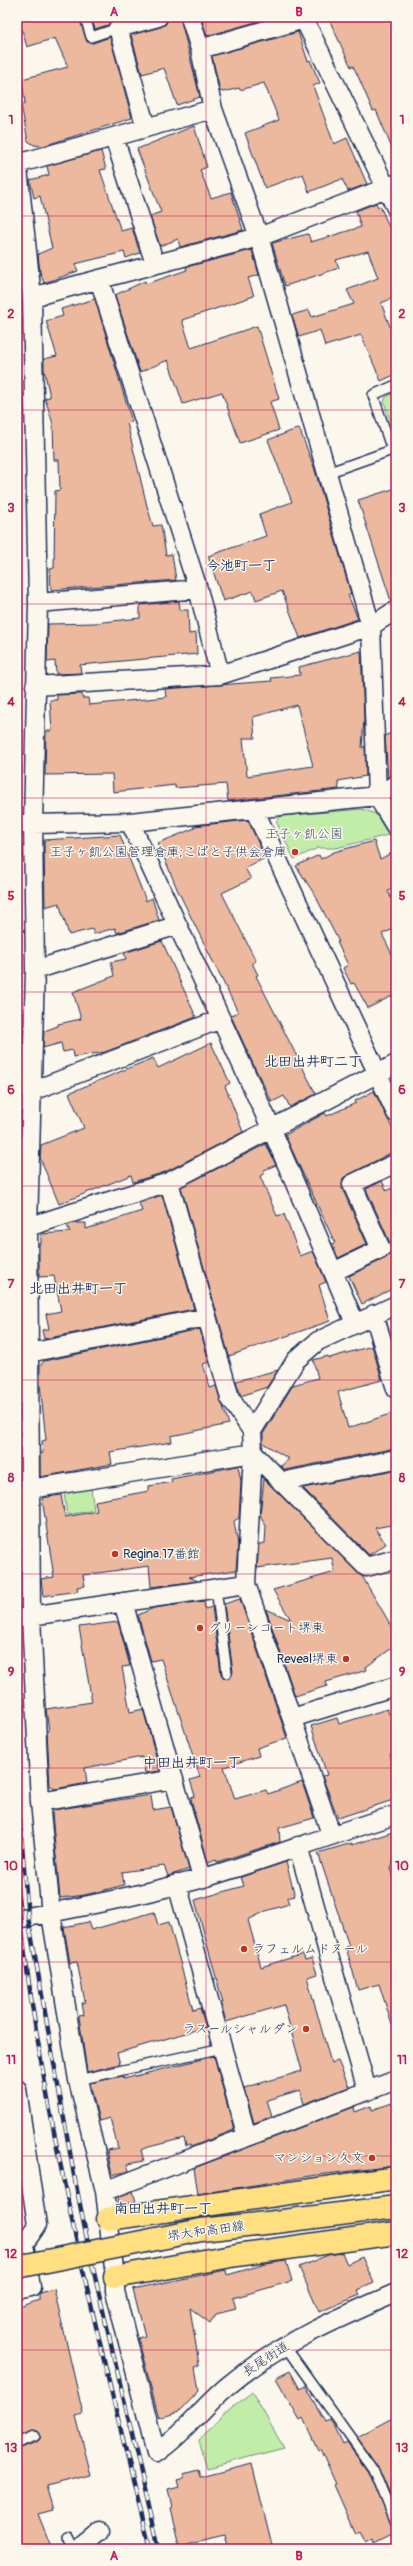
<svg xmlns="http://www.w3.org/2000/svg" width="413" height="2566" viewBox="0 0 413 2566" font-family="Pangolin,'Klee One',sans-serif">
  <rect width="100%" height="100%" fill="#fbf7ec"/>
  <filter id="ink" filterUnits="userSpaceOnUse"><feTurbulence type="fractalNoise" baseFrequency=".025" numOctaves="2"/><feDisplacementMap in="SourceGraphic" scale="8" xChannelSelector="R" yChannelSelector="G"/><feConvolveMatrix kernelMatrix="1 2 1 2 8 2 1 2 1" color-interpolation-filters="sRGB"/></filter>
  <g filter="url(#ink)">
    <path fill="#c2eda9" stroke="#6e8e84" d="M396,392V439L384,402L386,397Z
      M362,809L376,814L388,835L336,848H318L294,859L276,821L281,816Z
      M91,1488L94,1510L67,1515L64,1493Z
      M252,2392L284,2448L207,2468L199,2440L221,2417Z"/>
    <path fill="#ecb99e" stroke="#1b2f5e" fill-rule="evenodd" d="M18,17H79L87,42L93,43L110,37L132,118L43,146L34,145L28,141L21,105L25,104L22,79L68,67L55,38L27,47Z
      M91,17H118L111,20L108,25L95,29Z
      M168,17H180L200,97L177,105L164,68L142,74L131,35L161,27L166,24Z
      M201,17H273L207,36Z
      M328,17H396V158L376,110L373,111L358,76L353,66L351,67Z
      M298,32L308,61L310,60L320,83L313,86L334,144L347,138L367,184L348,191L342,179L309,192L303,174L265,188L245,133L279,120L264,83L240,90L239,88L223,92L220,91L212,56Z
      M194,126L207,167L200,170L211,198L231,192L243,230L180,247L178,239L160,246L150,216L161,212L137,149Z
      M101,151L106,169L100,170L121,231L132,228L140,253L126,258L124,252L75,264L78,271L44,283L40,272L38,254L52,248L40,196L34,198L30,180L49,175L47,166Z
      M376,203L378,207L380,206L396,243V297L381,303L396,342V374L381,381L361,335L325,346L320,330L299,337L292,315L309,310L312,317L354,304L347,290L378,278L368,251L336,260L339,268L285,286L272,243L308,234L311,242L361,227L356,211Z
      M252,250L259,275L248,278L254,296L182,320L191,348L257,326L279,399L270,402L279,430L240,443L222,392L183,404L168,360L140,372L115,295L145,281L146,284L187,270L186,267Z
      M95,299L132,422L127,423L147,506L153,526L161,525L166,555L172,554L176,580L51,590L50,569L54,568L55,491L60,490L59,460H54L53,424L45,398L50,397L44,369V359L57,356L46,321L63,316L61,309Z
      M299,428L314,467L351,594L348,595L358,619L300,638L282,591L256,600L253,591L223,601L208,556L266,536L259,514L292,502L268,440Z
      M396,488V600L391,601L358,500Z
      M179,601L180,610H188L189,634L196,633L197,654L80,665L81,673L56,674L55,661L47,662L48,624L95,623L140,618V605Z
      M361,651L364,719L362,748L365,746L366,776L338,781L339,789L228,801L226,784L175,788V785L113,792L112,774L45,775L46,731H52L50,700H57V695L82,694V698H88L89,705L166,697L165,689L272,681L271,678L300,675L299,667ZM297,705L313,766L247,776L243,738H255L253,717Z
      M396,730V774L388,777L385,736Z
      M248,820L265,858L245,868L251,879L222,893L256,961L252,963L258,975L256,976L316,1094L290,1107L284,1096L272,1102L254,1066L231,1016L238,1012L178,891L158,843L195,828L194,826Z
      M120,835L146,901L152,898L159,920L117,933L115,928L94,934L92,929L69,935L59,903L45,907L44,840Z
      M374,841L380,859L396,851V887L388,891L396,909V928L382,934L396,962V994L368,1008L354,983L351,984L343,968L348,965L337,942H339L315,895L296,866L319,855L321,859L334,852Z
      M162,941L196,1017L105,1052L74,1057L73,1050L63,1052L61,1043L43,1048L44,1031L58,1026V1024L81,1019L73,992L114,976L111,962L126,959L124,953Z
      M211,1043L230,1083L225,1086L243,1132L165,1172L133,1182L131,1175L59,1204L40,1158L41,1145L84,1128L69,1093L153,1058L158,1068Z
      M374,1091L396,1136V1150L343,1178L342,1188L367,1244L338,1258L332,1244L335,1243L285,1135L325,1113L327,1116L356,1103L355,1101Z
      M266,1144L276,1165L264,1170L265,1173L260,1176L277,1216L284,1214L300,1256L313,1251L326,1282L319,1285L330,1321L229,1356L181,1187Z
      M382,1181L387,1191L391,1188L396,1198V1242L391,1245L366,1189Z
      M162,1195L194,1309L44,1339L42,1330L49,1329L46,1314L61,1311L54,1276L39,1277V1244L41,1243V1234L70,1232L67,1225L74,1223H86V1229L142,1211L139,1203Z
      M391,1251L396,1261V1287L362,1304L349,1276L386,1258Z
      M200,1329L209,1362L203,1364L210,1388L216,1386L229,1424L171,1436L172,1442L110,1452L112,1464L40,1477V1453H43L42,1441L46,1440L40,1384V1366L44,1361Z
      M396,1332V1352L391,1334Z
      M370,1339L382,1380L338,1392L348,1428L396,1412V1448L285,1470L281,1466L289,1459L263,1443V1434L293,1385L318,1378L313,1360L328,1356L329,1358L372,1346Z
      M278,1370L267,1387L241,1396L236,1381Z
      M238,1466L241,1481L239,1518L234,1521L238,1545L236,1570L189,1577L198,1581L151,1587L149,1566L83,1575L85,1586L77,1587L78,1591L43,1596L41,1579L54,1577L42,1498L61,1495L65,1517L97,1511L95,1501L149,1491V1486L172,1482L171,1479Z
      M394,1470L396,1494L392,1495L396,1524L375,1528L386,1544L369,1555L303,1488Z
      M264,1479L362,1576L396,1634V1645L366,1667L367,1670L326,1682L327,1686L295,1696L266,1609L291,1620L273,1590L335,1572L332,1558L257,1568L259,1544L265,1543L266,1526L260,1515Z
      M240,1599L287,1738L257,1748L259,1756L224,1767L235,1799L266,1790L268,1794L302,1782L314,1818L279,1828L280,1842L217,1862L216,1859L208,1862L192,1804L191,1797L195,1796L190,1780L200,1777L161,1659L151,1661L138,1615L154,1608L204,1601L205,1609L212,1607L221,1674L224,1678L228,1679L233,1672L224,1604Z
      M118,1622L130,1666L122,1667L130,1712L143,1709L160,1771L145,1773L142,1757L85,1768L87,1783L55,1789L50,1786L47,1731H49L46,1709L92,1702L79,1627Z
      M387,1709L389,1714L396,1712V1753L390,1754L396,1772V1799L338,1818L322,1776L327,1775L311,1726L337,1718L339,1724Z
      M151,1795L153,1810L171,1807L189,1869L168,1876L164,1866L122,1872L124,1885L85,1895L60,1898L52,1813L53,1810Z
      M396,1831V1854L391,1868L396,1884V2025H392L379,1984L358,1990L346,1947L349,1946L318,1853L352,1843V1845Z
      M286,1862L295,1896L287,1898L289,1904L266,1911L248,1920L261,1967L303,1954L305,1960L312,1958L317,1974L307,1977L331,2063L338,2061L349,2087L304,2104L300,2090L267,2100L272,2116L254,2123L244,2088L302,2071L284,2005L226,2022L221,2003H223L195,1900L244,1886L241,1877Z
      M154,1912L158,1925L169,1922L193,2010L200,2008L206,2027L117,2053L120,2064L87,2072L79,2016L84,2015L82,2003L85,2002L77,1962L70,1963L64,1927L88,1922L91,1930Z
      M214,2056L234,2130L191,2147L190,2145L186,2146L184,2138L145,2148L141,2150L144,2161L127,2164L129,2171L112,2175L107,2150L118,2148L110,2118L99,2121L90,2083L123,2076L124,2079Z
      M392,2103V2105L396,2104V2166L317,2175L198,2194L194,2168L354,2107L355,2112L371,2106L372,2110Z
      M133,2191L136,2202L119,2205L118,2197Z
      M342,2253L347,2264L362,2257L374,2283L358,2290L360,2295L319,2312L299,2267L328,2255Z
      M286,2261L292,2281L233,2298L236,2309L216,2314L210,2323L190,2308L199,2365L195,2367L199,2391L179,2412L159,2418L138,2338L145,2336L133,2289L226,2270L227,2275L266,2264Z
      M54,2289L83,2414L76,2416L91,2475L46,2486L53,2510L38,2514L52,2549H17V2449L37,2442L41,2437L36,2430L17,2437V2308L39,2300V2293Z
      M290,2371L300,2389L305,2386L326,2422L330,2420L333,2424L343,2445L347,2443L368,2472L394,2533L374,2543L373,2539L366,2543L360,2532L356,2534L334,2485L336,2484L320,2449L318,2450L303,2418L300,2420L276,2378Z
      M396,2416V2500L393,2502L378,2467L357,2437Z
      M252,2464L273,2549H228L224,2534L179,2545L170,2508L172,2507L168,2489L179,2486L177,2480L184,2478L183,2474L198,2470L200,2477Z"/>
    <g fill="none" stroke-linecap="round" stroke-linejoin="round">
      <g stroke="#1b2f5e" stroke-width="12">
        <path id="lane" d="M85,17L91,37L118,28
          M327,473L392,450L373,395L396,385
          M216,1588L227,1673
          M78,2080L222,2048
          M285,2346L373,2469L396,2526
          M17,2443L35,2436
          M68,2537L74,2549"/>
      </g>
      <g stroke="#1b2f5e" stroke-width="21">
        <path id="street" d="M190,17L200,49L213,109L259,237L371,626L377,796L396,827
          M303,17L396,208
          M200,49L304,19
          M146,128L118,28L158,17
          M114,137L155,264
          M17,160L32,297L38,603L33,824H17
          M17,164L213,109
          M99,279L198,589L220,675
          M32,297L259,237L396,184
          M38,603L198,589
          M35,686L220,675L371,626L396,610
          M396,784L377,796L130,822L33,824L35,970L28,1227L29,1353L31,1616L40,1802L51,1914L78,2080L105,2191L115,2277V2291L156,2453C184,2434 203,2406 229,2385C278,2344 338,2318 396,2293
          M254,809L396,1113
          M130,822L272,1130L355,1323
          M35,970L178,925
          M32,1091L221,1019
          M169,1182L230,1398L252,1431L253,1453L246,1584
          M28,1227L169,1182L396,1064
          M333,1272L381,1249L352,1184L396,1163
          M374,1314L396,1389
          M29,1353L207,1317
          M252,1431L296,1360L318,1341L396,1305
          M253,1453L366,1567L396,1559
          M281,1482L396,1459
          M30,1489L253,1453
          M123,1602L202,1878
          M17,1618L246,1584L331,1834
          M292,1718L396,1686
          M40,1802L174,1779
          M298,1846L367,2090
          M177,1884L247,2137
          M17,1919C78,1908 140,1895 200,1879C266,1860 330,1834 396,1815
          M17,2089L37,2225L24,2244L31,2287L17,2290
          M105,2191L396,2080
          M79,2549L100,2532"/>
      </g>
      <g stroke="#1b2f5e" stroke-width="25">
        <path id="primary" d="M108,2219L396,2178
          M275,2222L396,2207
          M115,2277L237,2255L396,2233"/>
      </g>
      <use href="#lane" stroke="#fbf7ec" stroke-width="9"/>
      <use href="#street" stroke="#fbf7ec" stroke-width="18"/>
      <use href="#primary" stroke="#ffdf80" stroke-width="22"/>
      <g stroke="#1b2f5e" stroke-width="4.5">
        <path id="rail" d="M17,1785L28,1917L74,2175L92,2264L159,2549
          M17,1887C40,2111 96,2330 150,2549"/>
      </g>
      <use href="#rail" stroke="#fbf7ec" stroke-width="3" stroke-dasharray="9" stroke-linecap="butt"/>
      <g stroke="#1b2f5e" stroke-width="25" stroke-linecap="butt">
        <path id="primary-bridge" d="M17,2267L201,2230L275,2222"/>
      </g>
      <use href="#primary-bridge" stroke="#ffdf80" stroke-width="22"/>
    </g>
  </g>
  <path fill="none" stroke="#c2185b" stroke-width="1" stroke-opacity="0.55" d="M206,17V2549M17,216H396M17,410H396M17,604H396M17,798H396M17,992H396M17,1186H396M17,1380H396M17,1574H396M17,1768H396M17,1962H396M17,2156H396M17,2350H396"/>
  <g fill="#c8321e" stroke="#fbf7ec" stroke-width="1.5">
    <circle cx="295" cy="852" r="4"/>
    <circle cx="115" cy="1554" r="4"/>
    <circle cx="200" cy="1628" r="4"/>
    <circle cx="346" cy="1659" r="4"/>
    <circle cx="244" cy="1949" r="4"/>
    <circle cx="306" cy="2029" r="4"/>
    <circle cx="372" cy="2158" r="4"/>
  </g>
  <g text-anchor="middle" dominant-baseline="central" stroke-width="3" stroke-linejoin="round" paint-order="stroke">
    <g font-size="13" fill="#3c556d" stroke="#fbf7ec">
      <text x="304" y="834">王子ヶ飢公園</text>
    </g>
    <g font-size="13" fill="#1b2f5e" stroke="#fbf7ec" text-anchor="end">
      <text x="287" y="852">王子ヶ飢公園管理倉庫;こばと子供会倉庫</text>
      <text x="123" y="1554" text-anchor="start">Regina.17番館</text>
      <text x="208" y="1628" text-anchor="start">グリーンコート堺東</text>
      <text x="338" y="1659">Reveal堺東</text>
      <text x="252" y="1949" text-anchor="start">ラフェルムドヌール</text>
      <text x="298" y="2029">ラスールシャルダン</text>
      <text x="364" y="2158">マンション久文</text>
    </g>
    <g font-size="13" fill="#1b2f5e" stroke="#fbf7ec">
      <text transform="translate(206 2231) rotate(-8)">堺大和高田線</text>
      <text transform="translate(266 2359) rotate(-33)">長尾街道</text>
    </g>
    <g font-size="14" font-weight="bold" fill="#1b2f5e" stroke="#fbf7ec">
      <text x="241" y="565">今池町一丁</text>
      <text x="313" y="1061">北田出井町二丁</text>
      <text x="78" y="1288">北田出井町一丁</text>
      <text x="192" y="1762">中田出井町一丁</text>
      <text x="163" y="2208">南田出井町一丁</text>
    </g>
  </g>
  <rect width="413" height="2566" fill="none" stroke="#fbf7ec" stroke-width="44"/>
  <rect x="22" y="22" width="369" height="2522" fill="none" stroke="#c2185b" stroke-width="1.5"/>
  <g font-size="13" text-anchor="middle" font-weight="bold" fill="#c2185b">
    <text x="114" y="16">A</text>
    <text x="299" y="16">B</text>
    <text x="11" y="124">1</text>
    <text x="402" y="124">1</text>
    <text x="11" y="318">2</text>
    <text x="402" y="318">2</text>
    <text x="11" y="512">3</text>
    <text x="402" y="512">3</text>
    <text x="11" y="706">4</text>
    <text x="402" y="706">4</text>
    <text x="11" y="900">5</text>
    <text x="402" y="900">5</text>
    <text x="11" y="1094">6</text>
    <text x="402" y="1094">6</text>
    <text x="11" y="1288">7</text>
    <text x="402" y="1288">7</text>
    <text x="11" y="1482">8</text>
    <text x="402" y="1482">8</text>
    <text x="11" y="1676">9</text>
    <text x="402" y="1676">9</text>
    <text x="11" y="1870">10</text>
    <text x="402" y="1870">10</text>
    <text x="11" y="2064">11</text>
    <text x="402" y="2064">11</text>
    <text x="11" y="2258">12</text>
    <text x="402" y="2258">12</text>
    <text x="11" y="2452">13</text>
    <text x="402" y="2452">13</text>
    <text x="114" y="2560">A</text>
    <text x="299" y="2560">B</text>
  </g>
</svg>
